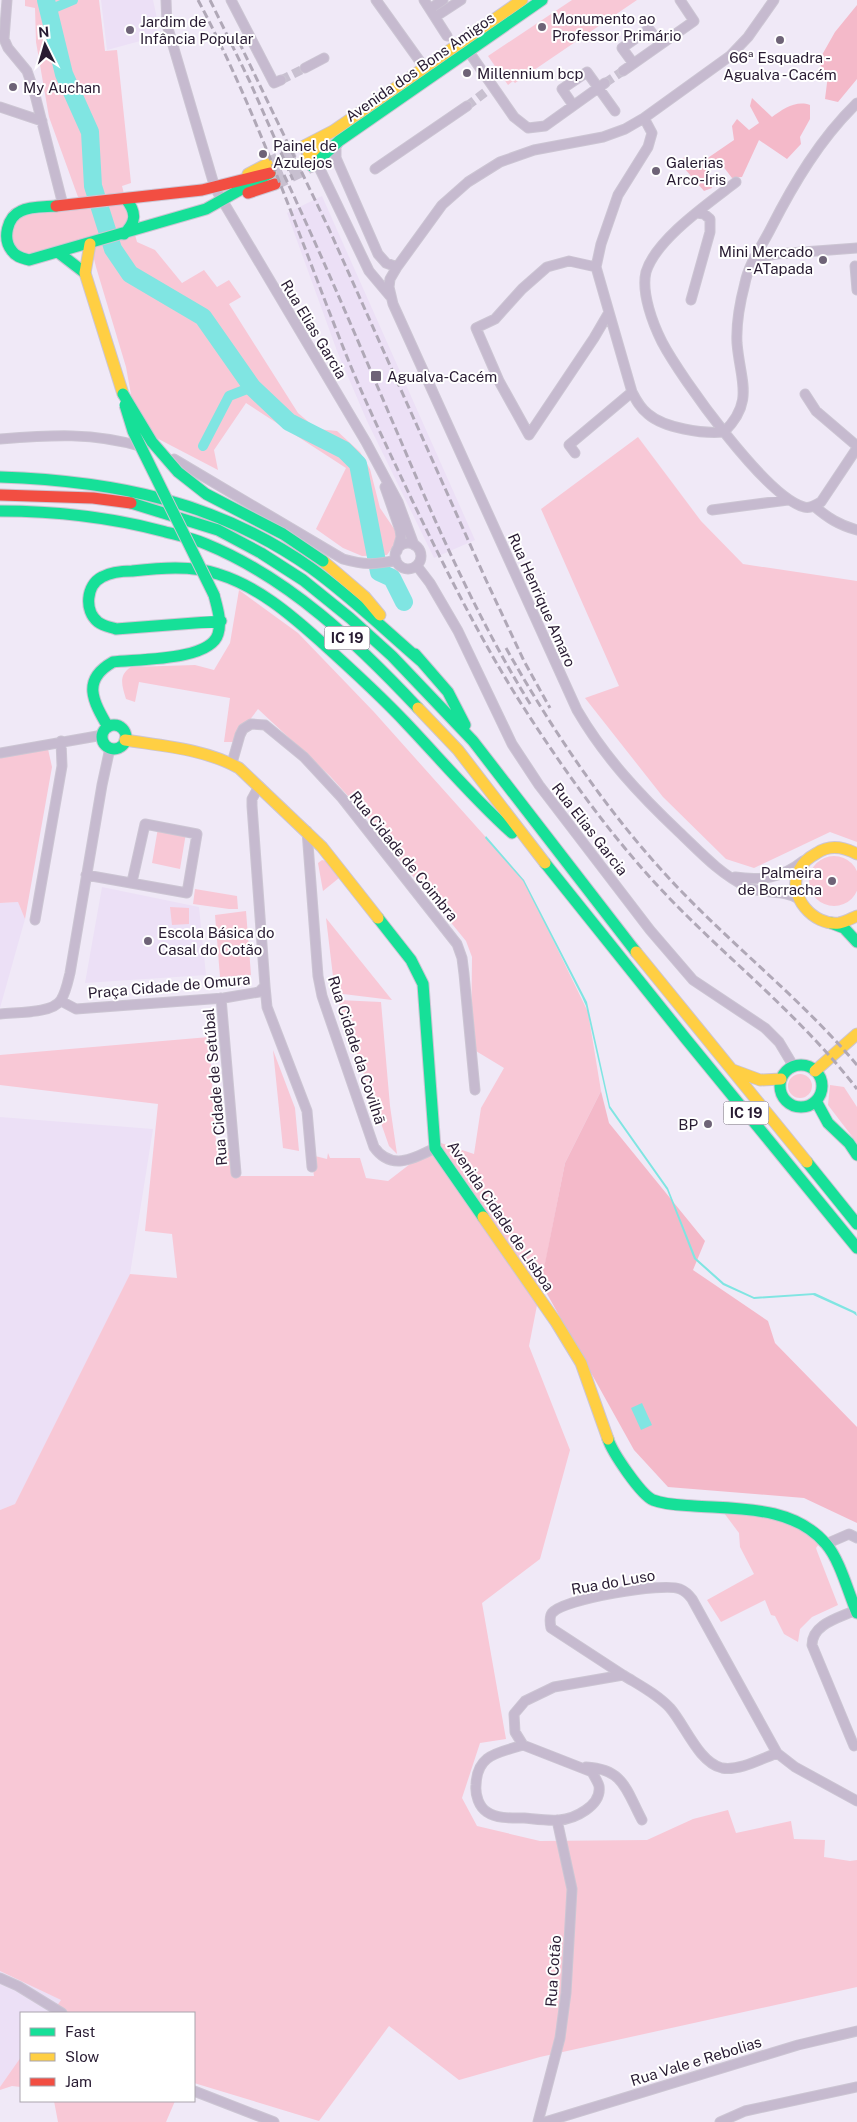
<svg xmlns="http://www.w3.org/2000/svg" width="857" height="2122" viewBox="0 0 857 2122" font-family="'Public Sans',sans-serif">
  <rect width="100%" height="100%" fill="#f0e9f7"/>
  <path fill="#ece0f6" d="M101,0H153L158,23L155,37L107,50Z
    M322,196L475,540L434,558L367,421L337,351L287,213Z
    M102,887L199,907L206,975L85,983Z
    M18,902L25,919L0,1008V903Z
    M0,1117L153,1129L130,1274L15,1504L0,1510Z
    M0,1971L61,2000L54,2013H21V2060L0,2087Z"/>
  <path fill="#f8c8d6" d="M25,0H99L105,51L117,50L118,59L131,183L122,186L137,242L155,250L182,283L204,270L217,287L229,280L241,297L229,304L298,413L317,429L337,431L360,452L370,469L380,508L397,533L395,544L387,555L362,556L343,548L316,529L346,468L246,403L214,450L218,470L147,433L132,400L126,367L96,267L89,239L31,255L20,254L12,247L9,226L23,215L68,211L82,208L49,117L36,42L35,8L25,6Z
    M572,0H637L515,83L513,81L508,85L488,56Z
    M638,437L701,521L743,564L857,581V842L830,832L754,868L726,859L663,797L585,698L619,686L541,509Z
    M239,590L298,633L374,712L524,880L588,1012L601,1091L565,1163L529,1346L570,1450L540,1559L482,1603L506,1739L480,1743L462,1798L477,1826L540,1841L647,1840L693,1819L728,1810L736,1833L791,1821L794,1839L825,1840L824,1857L850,1861L857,1860V1987L540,2057L459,2080L389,2026L319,2121L194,2083V2013H52L61,2000L0,1971V1510L15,1504L130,1274L177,1278L172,1234L145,1231L158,1104L0,1085V1055L209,1037L216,1142L232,1150L233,1176H314L311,1155L327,1159L328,1153L330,1158H360L366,1178L388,1181L423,1154L435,1141L474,1154L481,1108L504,1068L471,1048L472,957L466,941L394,853L368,818L330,776L258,709L233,742H224L230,698L139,682L135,702L126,699C122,686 118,675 131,667L195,665L214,670L230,643Z
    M48,749L52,767L25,919L18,902L0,903V758Z
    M158,828L186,833L180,869L152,863Z
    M809 881a25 25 0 1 1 50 0a25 25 0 1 1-50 0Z
    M322,860L326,861L339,878L323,891L318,863Z
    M195,889L237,896L238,909H229L193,904Z
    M170,907L189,908V924L172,925Z
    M246,911L251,975L220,977L215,915Z
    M326,918L392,1000L335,993Z
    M338,1000L381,1002L390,1106L397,1154L389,1146Z
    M273,1050L295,1108L299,1151L283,1148Z
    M788 1086a12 12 0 1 1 24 0a12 12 0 1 1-24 0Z
    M830,1085L844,1087L857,1107V1143L828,1105Z
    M721,1509L792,1522L819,1544L816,1548L817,1551L838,1605L812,1617L800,1629L798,1642L784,1634L775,1616L771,1615L765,1600L721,1622L707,1600L754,1574L740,1547L739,1533Z
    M21,2057V2087L12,2086L0,2090V2087Z
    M54,2101H175L166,2122H58Z"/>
  <path fill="#f4b9c9" d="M857,5V79L838,102L825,99L828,75L818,62L835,32Z
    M752,98L772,117C783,109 796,100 810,105V119L800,137L801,144L787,159L759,140L742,177L732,178L719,161L708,172L712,188L704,191L678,161L685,157L696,166L734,140L732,126L737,119L749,130L759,123L750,106Z
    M601,1091L609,1123L705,1241L693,1270L768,1321L775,1343L857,1427V1523L804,1498L668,1487L634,1450L541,1283L565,1163Z"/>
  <path fill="#80e5e2" d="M486,836L524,880L587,1002L610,1106L668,1188L696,1258L724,1283L754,1297L815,1293L856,1312L857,1316L853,1313L813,1295L754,1299L723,1285L694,1259L667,1190L609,1108L586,1006L582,997L523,881L485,838Z
    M642,1403L652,1425L641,1430L631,1408Z"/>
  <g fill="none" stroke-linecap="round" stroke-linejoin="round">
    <path stroke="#80e5e2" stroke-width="10" d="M47,11L73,0
      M203,446L229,396L252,387"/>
    <path stroke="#80e5e2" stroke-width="18" d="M46,0L64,74L90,132L93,186L113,249L130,274L203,317L252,387L289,422L344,450L358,464L379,572L392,578L404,602"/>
    <path stroke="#c8c0d0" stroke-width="9" stroke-dasharray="9 4.5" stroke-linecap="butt" d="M281,80L305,68
      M605,83L623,71
      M467,106L488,90"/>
    <path stroke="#c8c0d0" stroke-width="12" stroke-dasharray="12 6" stroke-linecap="butt" d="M267,164L304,146
      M270,173L308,156
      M275,184L312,166"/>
    <g stroke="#ccc5d3" stroke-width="11">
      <path id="street" d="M7,0L4,39L8,48L27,71L34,91L63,205
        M166,0L167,25L215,188L366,442L398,502L414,545
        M231,0L274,83L281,80
        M376,0L424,67L429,68
        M424,0L447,36
        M774,0L748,37L730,56L644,118L625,129L603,137L534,150L500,162L468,182L442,205L397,267L390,279L389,287L393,304L577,710C605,758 640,795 679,832C701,853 720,874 747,887C764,895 783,889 799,899
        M430,9L443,0
        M435,17L461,0
        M469,52L514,117L528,128L545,126L605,83
        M633,63L622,48L649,29L660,44
        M305,68L324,58
        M623,71L694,21L680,0
        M573,105L562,89L587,72L615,111
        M0,107L42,121
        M644,118L652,133L648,147L618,195L601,244L596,267L632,392C636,400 640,408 648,414C664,428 703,434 724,432C755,401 740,381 737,343C736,324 740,302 745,283C749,263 762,246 771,228C794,183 820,139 857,103
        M338,143L336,147V158L378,254L386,263L397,267
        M317,163L369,271L390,296
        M375,169L467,106
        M736,182C709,203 656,239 646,272C641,293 653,324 662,342C681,378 766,497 804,507C810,509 815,505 821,502L857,448
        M754,258L776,254L857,248
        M855,266L857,290
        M596,267L569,261L547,267L522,289L495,319L476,328L499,381L529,435L594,338L608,314
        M691,300L710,232V219L704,214L697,213
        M805,394L816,411L857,446
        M0,439C51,435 93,432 143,447
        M575,453L569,445L632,392
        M174,459L343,559C364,565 375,565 396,560
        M385,487L400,530L401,537L397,551
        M814,506C828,518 839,525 857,530
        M712,510L788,500
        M395 556a13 13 0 1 1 26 0a13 13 0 1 1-26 0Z
        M417,566L430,583L458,631L512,744L539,785L650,930L693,980L765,1028L779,1042L794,1067
        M0,753L103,735
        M232,763L240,735L243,729L251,724L265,725L304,757L342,798L457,944L462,958L464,974L475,1090
        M307,831L318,976L322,996L374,1147C391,1171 413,1159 435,1148
        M86,875L187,893L197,834L145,824L132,882
        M735,877C761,881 782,878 803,861
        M35,920L62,766L61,741
        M265,986L267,1007L307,1111L312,1167
        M221,998L236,1173
        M61,1001L76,1009L224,998L259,992L265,986L252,806V799L259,786
        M0,1014C16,1012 52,1014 61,1000C66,992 68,981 70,973L102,785L110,748
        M826,1544L849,1534L857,1538
        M623,1675L551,1628C550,1623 549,1617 552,1613C563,1599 664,1582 680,1589C685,1591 689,1595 692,1599L777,1753L795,1767L857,1801
        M523,1745C498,1753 477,1754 476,1785C475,1795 479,1807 487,1812C497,1819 513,1818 524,1818C535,1819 548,1821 559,1820C574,1819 602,1806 599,1786C598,1782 594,1776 592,1772L523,1745L515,1732L514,1714L525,1701L554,1687L623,1675C639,1685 657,1694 670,1708C685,1725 699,1763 722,1768C739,1771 761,1759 777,1753
        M854,1746L812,1645C812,1624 839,1618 856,1610
        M586,1767C624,1769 626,1790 642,1820
        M0,1978L18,1986L62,2013
        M194,2091L274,2122
        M538,2122L560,2038L566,1993L572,1889L557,1820
        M545,2122L798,2045L857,2031
        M720,2122L745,2111L857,2087"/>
    </g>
    <g stroke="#ccc5d3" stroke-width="13">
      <path id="fast" d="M312,166L339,141L542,0
        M56,206C46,207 30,206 21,211C7,217 2,239 12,251C16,257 22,258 29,260L206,209L270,173
        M124,234C136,222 137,213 126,199
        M59,253L85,273
        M0,477C114,481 216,501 311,568C350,596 385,630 421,661
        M131,503L218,530L261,553L303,580L350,618L392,656L473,741L636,952
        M0,511C55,511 109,517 162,531C177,535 192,538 206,544C289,578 357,643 418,708
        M221,621L116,629C110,627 103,626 98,622C84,611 86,585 102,577C111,572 122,571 132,571C159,568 192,565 218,574C257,586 290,614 319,640C349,667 379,694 407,724C442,761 474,799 512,833
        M415,654L448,692L465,725
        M102 737a12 12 0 1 1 24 0a12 12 0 1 1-24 0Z
        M108,727C93,701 81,680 113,662C137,659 210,661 218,634C222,621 217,607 214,595
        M545,863L686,1039L857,1248
        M378,918L411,960L423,984L435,1148L483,1217
        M831,923L844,928L857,942
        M780 1086a21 21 0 1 1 42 0a21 21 0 1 1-42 0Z
        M816,1101L828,1123L849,1143L857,1155
        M807,1162L857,1224
        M608,1439C612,1452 641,1495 653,1500C666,1505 681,1505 694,1506C739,1509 794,1506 826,1544C840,1560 848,1592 857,1613"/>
    </g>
    <g stroke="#ccc5d3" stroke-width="13">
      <path id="slow" d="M304,146L333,131L522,0
        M308,156L324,140
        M248,174L267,164
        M90,244L85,273L123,394
        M323,561L365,597L380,615
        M418,708L458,750L545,863
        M125,740C163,746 205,749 239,768L322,847L378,918
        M857,854C844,847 830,844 817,853C808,858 803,862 798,872C788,896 813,926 839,923C845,922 852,918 857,916
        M636,952L807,1162
        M733,1070L760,1080L781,1079
        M815,1071L857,1034
        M483,1217L556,1322L581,1363L608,1439"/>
    </g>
    <g stroke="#ccc5d3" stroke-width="13">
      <path id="jam" d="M248,193L275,184
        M56,206L202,190L270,173
        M0,495L93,498L131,503"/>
    </g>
    <use href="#street" stroke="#c6bacf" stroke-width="9"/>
    <use href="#fast" stroke="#16e098" stroke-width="11"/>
    <use href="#slow" stroke="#ffcf43" stroke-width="11"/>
    <use href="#jam" stroke="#f24e42" stroke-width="11"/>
    <path stroke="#b0a8b7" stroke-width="3" stroke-dasharray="8 4" stroke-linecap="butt" d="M198,0C258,113 298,234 345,352C365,402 389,451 412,500C446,570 480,639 522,705C567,775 617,845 676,905C736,966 804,1020 857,1089
      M210,0L250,82L293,180
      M239,42L329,229L486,580L524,661L550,708
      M284,175C325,262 362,351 400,439C439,531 479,622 532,707
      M506,648C555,735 613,821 683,893C740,952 804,1002 857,1065"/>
    <g stroke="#ccc5d3" stroke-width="13" stroke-linecap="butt">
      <path id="fast-bridge" d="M123,394L152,442L178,472L206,494L283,534L323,561
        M125,405L133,431L214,595"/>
    </g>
    <use href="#fast-bridge" stroke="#16e098" stroke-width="11"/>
  </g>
  <g fill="#6e6377" stroke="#fff" stroke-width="2">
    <circle cx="542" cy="27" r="5"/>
    <circle cx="130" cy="30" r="5"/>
    <circle cx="780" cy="40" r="5"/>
    <circle cx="467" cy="73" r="5"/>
    <circle cx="13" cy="87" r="5"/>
    <circle cx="263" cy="154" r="5"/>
    <circle cx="656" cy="171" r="5"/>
    <circle cx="823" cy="260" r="5"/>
    <rect x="370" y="370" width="12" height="12" rx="2.5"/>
    <circle cx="832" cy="881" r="5"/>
    <circle cx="148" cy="941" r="5"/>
    <circle cx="708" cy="1124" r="5"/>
  </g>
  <g text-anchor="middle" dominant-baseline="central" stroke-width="4" stroke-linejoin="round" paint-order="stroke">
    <g fill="#fff" stroke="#685f70" stroke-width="1">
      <rect x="324.5" y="626.5" width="45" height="23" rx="4"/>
      <rect x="723.5" y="1101.5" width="45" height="23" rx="4"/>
    </g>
    <g font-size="14" font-weight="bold" fill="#281b32">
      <text x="347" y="638">IC 19</text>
      <text x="746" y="1113">IC 19</text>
    </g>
    <g font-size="15" fill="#281b32" stroke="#fff" text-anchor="start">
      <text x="552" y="18">Monumento ao<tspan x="552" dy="17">Professor Primário</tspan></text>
      <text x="140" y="21">Jardim de<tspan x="140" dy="17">Infância Popular</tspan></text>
      <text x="780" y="57" text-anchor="middle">66ª Esquadra -<tspan x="780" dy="17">Agualva - Cacém</tspan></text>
      <text x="477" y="73">Millennium bcp</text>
      <text x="23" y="87">My Auchan</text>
      <text x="273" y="145">Painel de<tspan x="273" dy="17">Azulejos</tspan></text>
      <text x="666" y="162">Galerias<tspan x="666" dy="17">Arco-Íris</tspan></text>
      <text x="813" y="251" text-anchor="end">Mini Mercado<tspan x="813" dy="17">- ATapada</tspan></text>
      <text x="387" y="376">Agualva-Cacém</text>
      <text x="822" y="872" text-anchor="end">Palmeira<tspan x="822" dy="17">de Borracha</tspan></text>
      <text x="158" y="932">Escola Básica do<tspan x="158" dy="17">Casal do Cotão</tspan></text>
      <text x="698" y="1124" text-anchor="end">BP</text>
    </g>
    <g font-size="15" fill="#281b32" stroke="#fff">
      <text transform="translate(420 67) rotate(-35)">Avenida dos Bons Amigos</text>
      <text transform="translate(314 329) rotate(59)">Rua Elias Garcia</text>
      <text transform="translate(542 600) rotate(66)">Rua Henrique Amaro</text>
      <text transform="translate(590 829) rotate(52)">Rua Elias Garcia</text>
      <text transform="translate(404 856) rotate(51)">Rua Cidade de Coimbra</text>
      <text transform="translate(169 986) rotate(-5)">Praça Cidade de Omura</text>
      <text transform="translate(357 1050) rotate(72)">Rua Cidade da Covilhã</text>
      <text transform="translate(215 1087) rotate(-95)">Rua Cidade de Setúbal</text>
      <text transform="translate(501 1216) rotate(56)">Avenida Cidade de Lisboa</text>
      <text transform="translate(613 1582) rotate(-10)">Rua do Luso</text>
      <text transform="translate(553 1971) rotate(-86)">Rua Cotão</text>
      <text transform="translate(696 2061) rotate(-17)">Rua Vale e Rebolias</text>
    </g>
  </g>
  <rect x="20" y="2012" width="175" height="90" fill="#ffffff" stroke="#a9a4ad"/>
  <rect x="30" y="2028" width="25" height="8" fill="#16e098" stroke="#a9a4ad"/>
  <text x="65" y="2037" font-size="15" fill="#281b32">Fast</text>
  <rect x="30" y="2053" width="25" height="8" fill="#ffcf43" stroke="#a9a4ad"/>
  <text x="65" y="2062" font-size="15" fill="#281b32">Slow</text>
  <rect x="30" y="2078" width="25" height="8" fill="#f24e42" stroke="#a9a4ad"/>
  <text x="65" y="2087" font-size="15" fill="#281b32">Jam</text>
  <g transform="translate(45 45) rotate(355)" stroke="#ffffff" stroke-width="4" paint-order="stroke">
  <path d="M0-4L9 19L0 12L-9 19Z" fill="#281b32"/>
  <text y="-8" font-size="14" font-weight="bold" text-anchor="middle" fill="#281b32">N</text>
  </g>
</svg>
